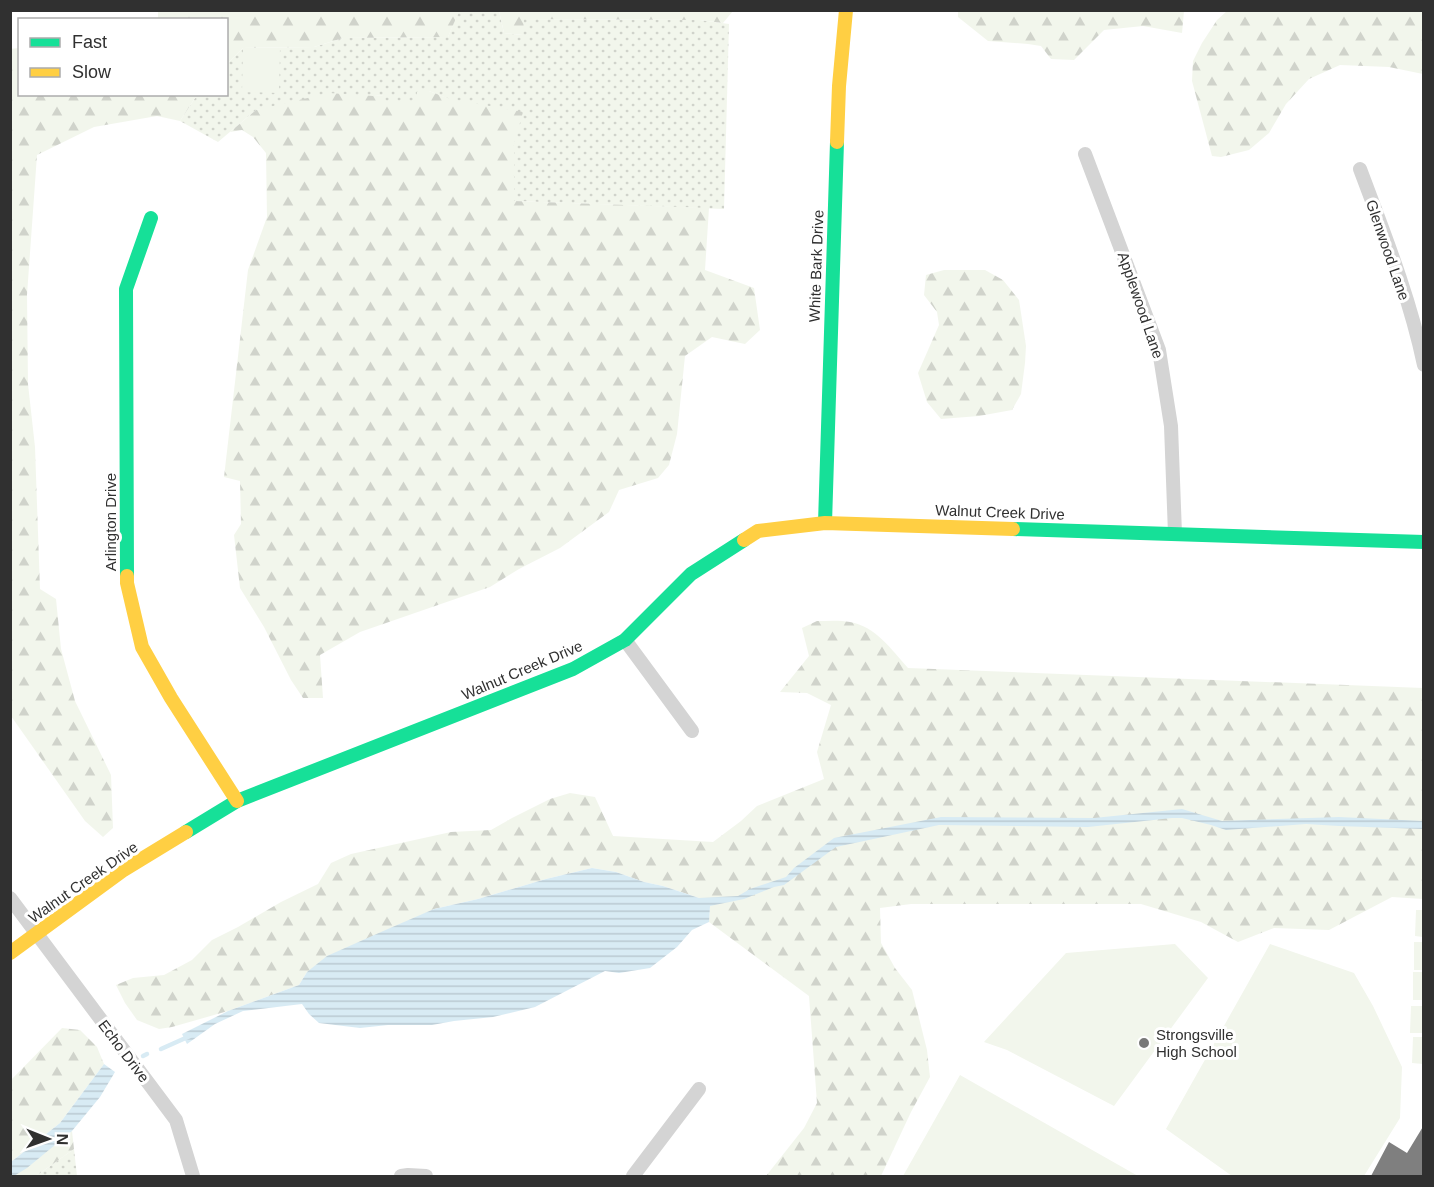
<svg xmlns="http://www.w3.org/2000/svg" width="1434" height="1187" viewBox="0 0 1434 1187" font-family="Helvetica,sans-serif">
  <defs>
    <pattern id="grass-dots" width="8" height="8" patternUnits="userSpaceOnUse" patternTransform="scale(1.5)"><rect width="8" height="8" fill="#f2f6ec"/><path d="M2 2h.1M6 6h.1" fill="none" stroke="#d0d3cb" stroke-width="1.8" stroke-linecap="round"/></pattern>
    <pattern id="forest-firs" width="22" height="20" patternUnits="userSpaceOnUse" patternTransform="scale(1.5)"><rect width="22" height="20" fill="#f2f6ec"/><path d="M5 1l3.5 6h-7zM16 11l3.5 6h-7z" fill="#d0d3cb"/></pattern>
    <pattern id="water-rules" width="6" height="5" patternUnits="userSpaceOnUse" patternTransform="scale(1.5)"><rect width="6" height="5" fill="#d8ebf4"/><path d="M0 2.5h6" fill="none" stroke="#bacad2"/></pattern>
  </defs>
  <rect width="100%" height="100%" fill="#fff"/>
  <path fill="url(#grass-dots)" d="M459,10L499,11L504,33L523,35V19L700,20L729,24L724,209L514,201V144L449,99L429,91L416,103H384L383,95L256,110L218,142L180,121L197,95L226,94L227,64L243,48L314,47L343,38L448,37Z
    M74,1149L77,1176H36Z"/>
  <path fill="url(#forest-firs)" d="M158,10L459,11L448,37L343,38L314,47L243,48L227,64L226,20H158Z
    M499,11V10L733,11L723,23L700,20L524,19L523,35L504,33Z
    M958,11V10L1184,11L1182,33L1143,26L1104,30L1074,60L1051,59L1041,46L1028,44L988,41L958,17Z
    M1227,11H1423V74L1389,67L1340,65L1309,79L1286,104L1269,133L1249,150L1221,157L1212,156L1192,81L1193,61L1202,43L1217,20Z
    M19,48L20,94L197,95L180,121L157,116L94,127L37,155L27,295L28,384L35,447L40,589L56,599L61,649L75,701L111,775L113,828L103,837L85,821L11,716L10,49Z
    M429,91L450,99L523,112L514,144V201L709,208L705,270L754,288L760,330L745,344L712,337L685,356L677,434L669,465L658,478L619,490L609,512L560,548L519,569L490,587L360,632L320,655L323,698H303L291,680L264,627L240,588L234,535L241,524L240,481L224,477L248,270L267,217L266,153L253,137L242,130L230,132L256,110L329,93L373,96L384,95V103H416L417,92Z
    M944,270H985L1003,280L1019,300L1026,346L1025,363L1021,394L1012,410L979,416L941,419L927,402L918,373L939,325L937,312L924,295L926,275Z
    M817,621C828,621 840,620 850,622C875,626 892,650 908,668L1423,688V899L1392,897L1329,930L1274,928L1238,942L1201,922L1141,904H911L880,908L881,943L895,968L912,990L927,1050L930,1077L911,1112L881,1176H766L804,1128L817,1103L809,996L709,922L710,898H699L663,886L644,882L616,872L592,868L546,879L478,899L434,909L307,972L299,985L228,1011L172,1027L159,1029L137,1020L125,1003L116,985L133,978L164,975L192,960L212,940L238,927L281,902L318,884L331,863L351,854L451,832L491,830L512,818L550,799L570,793L595,797L613,836L713,842L741,821L757,806L824,779L817,752L831,705L807,693L780,692L809,656L802,628Z
    M62,1028L80,1030L97,1047L104,1064L60,1123L11,1162V1080Z
    M72,1131L74,1149L36,1176H14Z"/>
  <path fill="#f2f6ec" d="M243,48H280L279,93L242,92Z
    M1416,910H1423V937L1415,936Z
    M1414,942H1423V970H1414Z
    M1175,944L1208,978L1114,1106L1007,1050L984,1042L1066,953Z
    M1270,944L1354,973L1373,1006L1402,1067L1400,1118L1364,1176H1232L1166,1129Z
    M1413,972H1423V1000H1413Z
    M1411,1006H1423V1033H1410Z
    M1413,1037H1423V1064L1412,1063Z
    M960,1075L1138,1176H903Z"/>
  <path fill="url(#water-rules)" d="M1182,809L1222,821L1339,817L1423,821V829L1339,826L1306,824L1226,830L1211,825L1182,818H1172L1088,827L939,825L836,847L784,885L774,887L744,899L710,906L709,922L692,930L677,947L650,968L619,973L605,971L535,1007L493,1017L454,1021L432,1025H388L360,1028L319,1023L309,1014L302,1004L243,1011L215,1024L187,1044L182,1034L228,1011L299,985L307,972L327,956L381,932L434,909L478,899L546,879L592,868L616,872L644,882L663,886L699,898L738,896L750,889L786,877L794,868L834,838L941,817L1094,818Z
    M104,1064L115,1072L100,1097L72,1131L27,1168L14,1176H11V1162L60,1123Z"/>
  <g fill="none" stroke-linecap="round" stroke-linejoin="round">
    <path stroke="#d8ebf4" stroke-width="4.5" d="M161,1049L190,1036
      M143,1056L147,1054"/>
  </g>
  <path fill="#7f7f7f" d="M1424,1125V1176H1371L1389,1142L1407,1153Z"/>
  <g fill="none" stroke-linecap="round" stroke-linejoin="round">
    <path stroke="#d4d4d4" stroke-width="14" d="M1085,154L1159,350L1171,426L1175,534
      M1360,169C1384,233 1410,298 1424,365
      M625,640L692,731
      M10,898L176,1120L193,1176
      M401,1176L408,1175L426,1176
      M633,1176L699,1089"/>
    <path stroke="#16e098" stroke-width="14" d="M825,523L837,142
      M1013,529L1424,542
      M127,576L126,289L151,218
      M186,832L237,801L573,669L625,640L691,574L744,540"/>
    <path stroke="#ffcf43" stroke-width="14" d="M837,142L839,86L846,10
      M744,540L758,531L825,523L1013,529
      M127,576V583L142,647L171,698L237,801
      M10,953L122,871L186,832"/>
  </g>
  <circle fill="#787878" stroke="#fff" stroke-width="2" cx="1144" cy="1043" r="6"/>
  <g text-anchor="middle" dominant-baseline="central" stroke-width="6" stroke-linejoin="round" paint-order="stroke">
    <g font-size="15" fill="#303030" stroke="#fff">
      <text transform="translate(1388 250) rotate(71)">Glenwood Lane</text>
      <text transform="translate(816 266) rotate(-88)">White Bark Drive</text>
      <text transform="translate(1141 305) rotate(71)">Applewood Lane</text>
      <text transform="translate(1000 512) rotate(2)">Walnut Creek Drive</text>
      <text transform="translate(110 522) rotate(-90)">Arlington Drive</text>
      <text transform="translate(522 670) rotate(-23)">Walnut Creek Drive</text>
      <text transform="translate(83 882) rotate(-35)">Walnut Creek Drive</text>
      <text transform="translate(124 1051) rotate(53)">Echo Drive</text>
    </g>
    <g font-size="15" fill="#303030" stroke="#fff" text-anchor="start">
      <text x="1156" y="1034">Strongsville<tspan x="1156" dy="17">High School</tspan></text>
    </g>
  </g>
  <rect width="1434" height="1187" fill="none" stroke="#303030" stroke-width="24"/>
  <rect x="18" y="18" width="210" height="78" fill="#ffffff" stroke="#acacac" stroke-width="1.5"/>
  <rect x="30" y="38" width="30" height="9" fill="#16e098" stroke="#acacac" stroke-width="1.5"/>
  <text x="72" y="48" font-size="18" fill="#303030">Fast</text>
  <rect x="30" y="68" width="30" height="9" fill="#ffcf43" stroke="#acacac" stroke-width="1.5"/>
  <text x="72" y="78" font-size="18" fill="#303030">Slow</text>
  <g transform="translate(48 1139) rotate(91)" stroke="#ffffff" stroke-width="4.5" paint-order="stroke">
  <path d="M0-4.5L10 22L0 15L-10 22Z" fill="#303030"/>
  <text y="-9" font-size="16" font-weight="bold" text-anchor="middle" fill="#303030">N</text>
  </g>
</svg>
